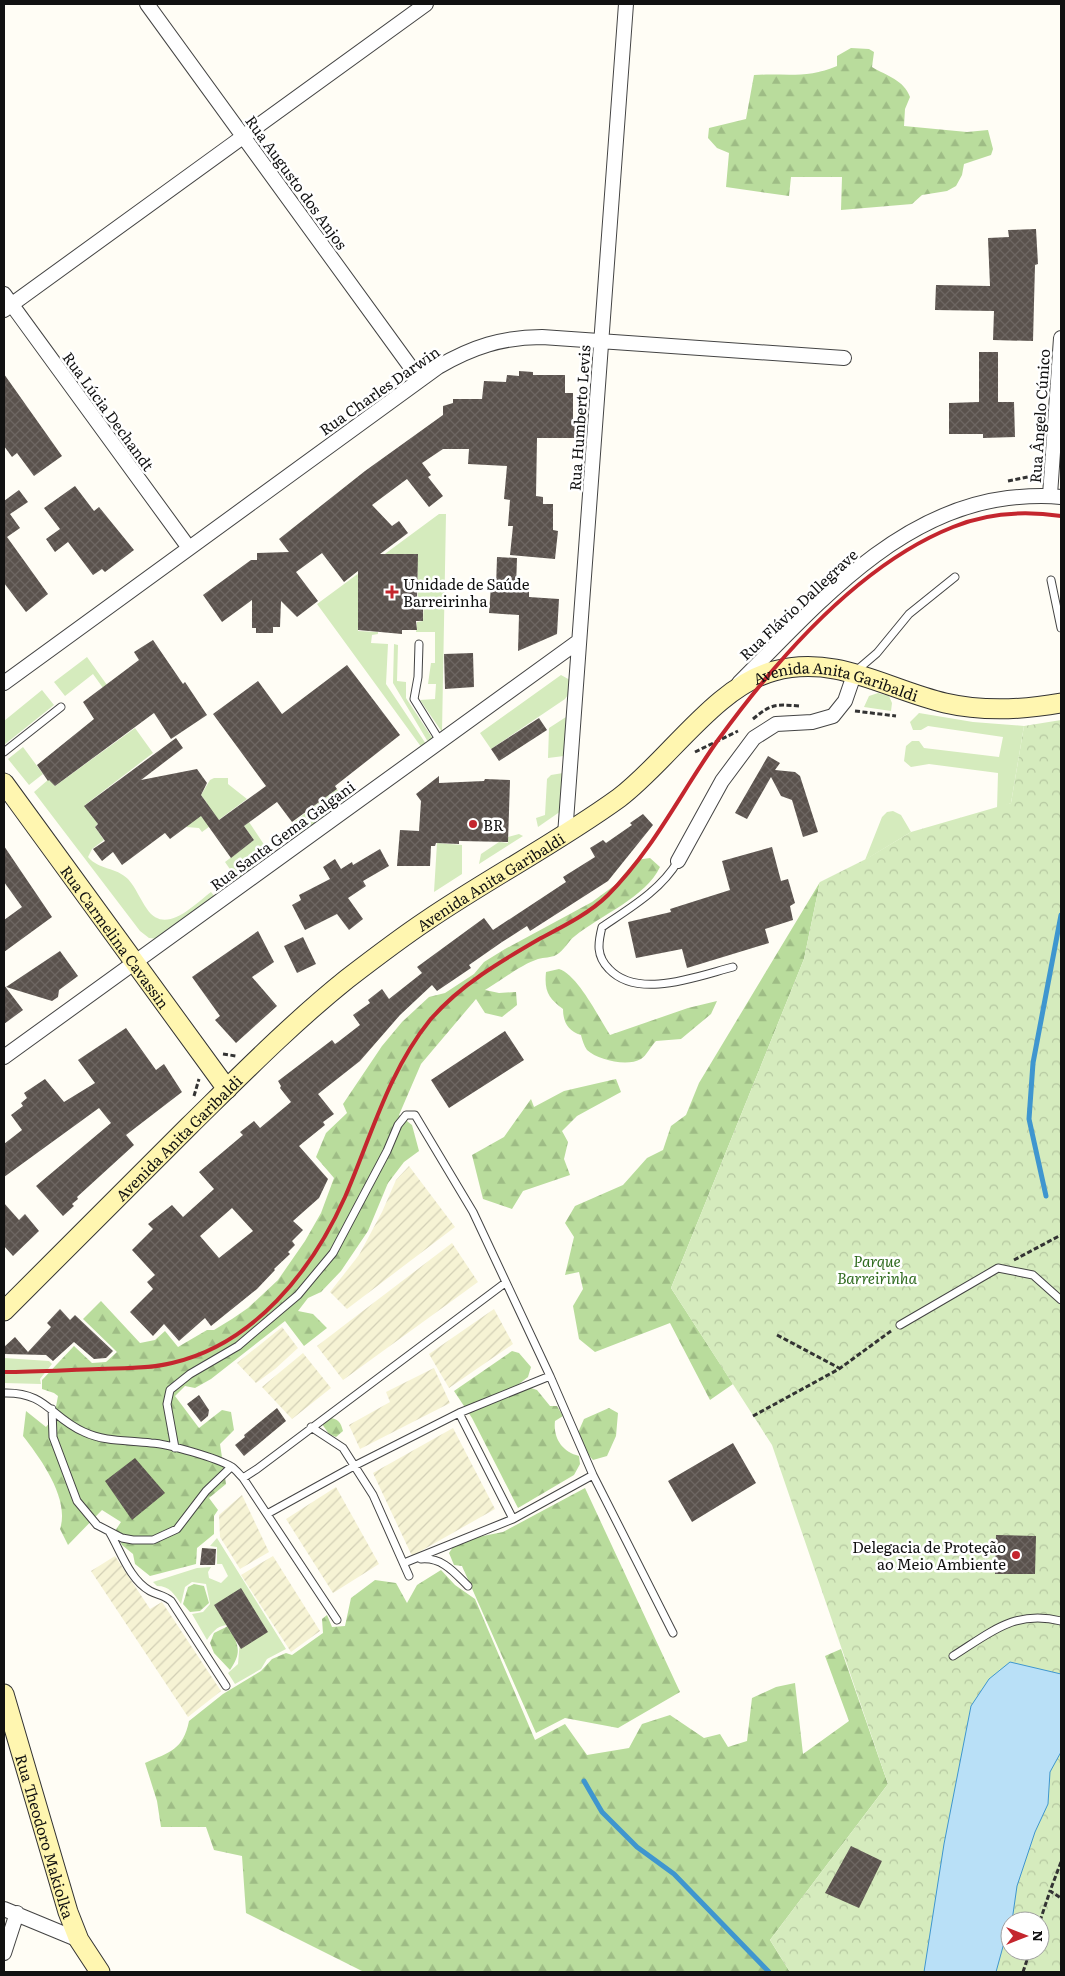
<svg xmlns="http://www.w3.org/2000/svg" width="1065" height="1976" viewBox="0 0 1065 1976" font-family="Literata,serif">
  <defs>
    <pattern id="farmland-furrows" width="10" height="10" patternUnits="userSpaceOnUse" patternTransform="scale(1.25)"><rect width="10" height="10" fill="#f6f3d4"/><path d="M-1 1l2-2M0 10L10 0M9 11l2-2" fill="none" stroke="#d2cfb5"/></pattern>
    <pattern id="forest-firs" width="22" height="20" patternUnits="userSpaceOnUse" patternTransform="scale(1.25)"><rect width="22" height="20" fill="#b9dc9c"/><path d="M5 1l3.5 6h-7zM16 11l3.5 6h-7z" fill="#9ebc85"/></pattern>
    <pattern id="park-crowns" width="20" height="18" patternUnits="userSpaceOnUse" patternTransform="scale(1.25)"><rect width="20" height="18" fill="#d5ebbd"/><path d="M2 6a3 3 0 1 1 6 0M12 15a3 3 0 1 1 6 0" fill="none" stroke="#b6c8a1"/></pattern>
    <pattern id="building-cross-hatch" width="8" height="8" patternUnits="userSpaceOnUse" patternTransform="scale(1.25)"><rect width="8" height="8" fill="#5a524d"/><path d="M0 0l8 8M0 8l8-8" fill="none" stroke="#6d6662"/></pattern>
  </defs>
  <rect width="100%" height="100%" fill="#fffdf5"/>
  <path fill="url(#farmland-furrows)" d="M409,1166L455,1227L347,1309L330,1292L359,1255L382,1212L396,1180Z
    M452,1243L478,1282L343,1380L317,1346Z
    M494,1309L513,1344L449,1388L429,1354Z
    M282,1327L298,1348L275,1369L256,1383L237,1363Z
    M303,1353L331,1388L292,1419L262,1387Z
    M434,1368L450,1403L360,1449L349,1425L390,1402L386,1392Z
    M453,1428L495,1509L412,1556L373,1473Z
    M336,1487L379,1564L333,1593L286,1519Z
    M242,1495L269,1552L240,1569L220,1537L219,1515Z
    M115,1556L150,1609L162,1602L221,1691L188,1717L91,1571Z
    M273,1556L320,1631L291,1652L241,1575Z"/>
  <path fill="#d5ebbd" d="M439,514H446L442,732L420,700L435,699L436,684H428L431,663H435V632H416L417,622L423,621L424,599H418L417,554H388L358,599V631L378,632V634L372,635L371,643L388,644L386,684L426,744L422,748L317,604L439,514L436,534Z
    M394,644L398,645L397,681L406,682V698L433,739L428,742L393,683Z
    M87,657L107,685L103,688L93,674L65,696L54,682Z
    M561,675L570,680V692L565,699L491,749L480,733Z
    M42,690L54,705L4,745V721Z
    M878,693L889,696L892,703L891,711L864,707L869,696Z
    M919,713L973,722L1024,726L1011,803L997,809L998,773L929,764L911,767L904,761L906,746L912,741H919L924,748L999,757L1003,737L928,726L921,730H913L910,722Z
    M566,717L564,756L548,758L549,728Z
    M135,728L153,753L85,805L98,823L95,827L104,840L92,849L88,857C99,870 116,867 128,879C136,888 140,899 147,909C165,936 194,905 211,892L216,898L160,939L149,938L140,931L34,792L49,779L55,786Z
    M23,747L43,774L29,785L8,759Z
    M563,773L561,811L538,827L536,818L545,815L547,779L551,775Z
    M214,778H228V784L247,799L202,832L199,828L186,827L207,803L201,795L210,780Z
    M337,789L349,804L298,842L287,827Z
    M893,811L901,815L911,832L865,860L882,817L887,812Z
    M249,822L271,855L227,896L218,888L234,875L225,862L254,840L244,826Z
    M519,834L523,836L479,864L481,854L499,842L508,843V837Z
    M437,843L462,845V874L434,892Z
    M4,1358L49,1361L52,1364L40,1379L41,1384L4,1383Z
    M217,1538L286,1649L267,1659L261,1669L235,1684L228,1673L238,1664L241,1628C225,1622 217,1625 207,1640L192,1614L203,1612L210,1604L206,1584L192,1582L185,1587L181,1604C174,1594 170,1586 157,1586L153,1582L197,1568L211,1567L208,1572L209,1578L221,1583L228,1576L222,1564H217V1547L210,1546Z"/>
  <path fill="url(#forest-firs)" d="M851,48L869,49L874,52L872,67C887,76 904,80 910,97L905,109L904,126L967,132L988,130L993,149L991,155L964,164L962,175L956,186L947,191L922,195L912,204L841,210L842,177H791L789,196L726,187L729,153L717,148L708,138L709,128L746,119L754,75C785,73 808,79 837,66V56Z
    M650,858L660,867C646,897 601,915 575,936C568,941 564,951 556,955C551,958 544,957 538,959C520,965 501,981 485,990L499,993L516,992L517,1005L502,1017L485,1013L476,999L421,1064L399,1115L412,1125L419,1151L404,1162L388,1183L368,1231L341,1271L321,1292L308,1298L298,1311L313,1314L327,1328L304,1346L285,1321L211,1379L195,1388L185,1386L175,1396L199,1428L222,1410L231,1412L234,1430L220,1444L226,1484L209,1498L218,1510L214,1516V1534L197,1548L196,1564L150,1576L135,1564L133,1554L122,1545L115,1531L121,1522L102,1510L68,1545L60,1529C70,1499 41,1459 23,1436L26,1411L46,1427L54,1417L58,1396L54,1393L42,1389V1380L74,1346L92,1363L106,1362L117,1352L83,1319L101,1301L140,1343L155,1340L165,1331L178,1347L207,1330H214L232,1319L248,1308L278,1280L305,1241L321,1213L334,1178L316,1157L326,1133L347,1113L343,1104L382,1046L402,1022L429,997L445,993L474,974L484,962L505,949L592,902L615,885L636,860Z
    M820,882L804,959L671,1288L733,1384L710,1400L670,1323L595,1352L579,1339L573,1306L583,1289L579,1272L565,1275L574,1237L565,1223L575,1206L623,1185L647,1158L663,1150L671,1126L686,1115L699,1083Z
    M559,969C578,975 599,1018 610,1035L688,1008L717,1001L711,1014L681,1039L656,1041C651,1046 646,1056 641,1059C627,1067 598,1060 587,1050C584,1046 582,1039 581,1035C568,1031 563,1022 563,1009C549,998 544,992 546,972Z
    M616,1079L621,1092L577,1116L562,1131L568,1142L564,1159L570,1175L523,1191L512,1209L483,1199L472,1155L504,1137L531,1099L534,1107L564,1091Z
    M512,1351L519,1353L531,1367L528,1377L519,1384L537,1390L550,1406H557L563,1416L555,1421C553,1438 562,1452 579,1456L580,1464L574,1475L518,1508L472,1418L454,1391Z
    M609,1408L618,1413L616,1436L607,1456L593,1460L586,1452L577,1435L584,1419Z
    M329,1418C338,1418 341,1423 343,1431L336,1437L329,1434L322,1424Z
    M585,1488L680,1692L618,1728L565,1718L536,1733L462,1566L454,1565L449,1553L455,1544L463,1540L503,1532Z
    M441,1570L455,1585L475,1599L535,1740L565,1724L587,1755L629,1748L642,1724L670,1715L704,1738L720,1734L728,1747L747,1741L752,1698L776,1687L795,1683L803,1754L849,1721L825,1656L841,1649L888,1784L770,1940L790,1972H364L246,1913L242,1856L214,1850L206,1827H161L157,1801L145,1763C170,1752 183,1750 189,1721L223,1694L261,1671L272,1659L286,1653L292,1655L323,1633L322,1619L327,1615L332,1627L345,1626L351,1598L375,1580L396,1583L407,1603L417,1585Z
    M194,1584L204,1586L209,1603L200,1611L190,1612L183,1604L188,1587Z
    M228,1626C238,1644 243,1651 230,1670L214,1653L210,1643L214,1633Z"/>
  <path fill="url(#park-crowns)" fill-rule="evenodd" d="M1061,720V1972H790L770,1940L888,1784L772,1445L671,1288L804,959L820,882L866,859L911,832L1011,803L1024,726ZM1010,1921H1040V1951H1010Z"/>
  <path fill="#b9e0f7" stroke="#3f96cf" d="M1010,1662L1061,1674V1752L1050,1772L1048,1804L1035,1832L1017,1886L1012,1921H1010L996,1972H924L944,1844L971,1706L989,1679Z"/>
  <g fill="none" stroke-linecap="round" stroke-linejoin="round">
    <path stroke="#3f96cf" stroke-width="5" d="M1046,1196L1029,1119L1033,1063L1061,915
      M584,1781L602,1812L637,1847L674,1874L769,1972"/>
  </g>
  <path fill="url(#building-cross-hatch)" fill-rule="evenodd" d="M1036,229L1038,264L1035,265L1033,341L993,340L994,311L935,310L936,285L990,286L988,238L1009,237L1008,230Z
    M979,352H998V402H1014L1015,437L983,438V434H949V403L979,402Z
    M519,371L533,372V375H565V393H573V420H577V438H537L536,496L543,497V504H553V530L558,531L555,559L510,555L513,526H508L510,500L504,499L507,466L468,464L469,449H443L422,463L431,475L428,477L443,496L429,507L407,479L372,505L392,526L399,521L408,533L380,554H418L417,599H423V621H416L417,630H402V634L358,630V571L344,582L322,553L296,572L318,601L297,617L281,601L280,627H273V633H256V628H252V600L222,622L203,595L251,560H257V553L289,552L279,539L365,471L443,415V406L453,403V399H482L484,381L506,382L507,375L519,376Z
    M4,374L62,456L34,476L17,453L12,457L4,446Z
    M75,486L94,511L99,507L134,550L105,572L102,569L93,575L68,542L55,552L46,539L60,529L44,508Z
    M19,490L28,502L10,514L20,528L7,537L48,594L26,612L4,583V501Z
    M497,557L517,558L516,588L529,589V597L559,599L557,634L518,651L519,615L489,613L491,586L496,587Z
    M153,640L183,684L185,682L207,715L171,739L154,713L55,786L49,780L48,781L37,765L94,719L83,702L139,660L134,652Z
    M473,653L474,687L445,689L444,654Z
    M347,665L400,735L335,786L337,789L292,822L277,802L244,826L254,840L231,858L201,816L170,839L165,833L122,865L113,852L102,861L93,849L105,841L95,827L98,824L84,806L176,738L183,748L141,780L197,769L207,783L201,795L219,820L266,786L213,714L258,681L282,714Z
    M539,718L547,730L499,761L491,749Z
    M768,756L780,763L775,770L795,772L800,776L818,832L803,837L792,800L781,796L771,777L747,819L735,813Z
    M439,776V783L484,781L485,779L510,780L508,842L459,841V844L436,843L435,846H431L430,866H397L400,830L419,831L421,801L416,794Z
    M643,814L653,825L608,881L530,931L527,926L502,942L469,965L471,968L437,991L432,985L400,1015L360,1061L318,1094L334,1114L323,1122L325,1125L299,1146L328,1179L319,1198L293,1221L303,1230L292,1241L295,1245L288,1252L290,1254L274,1269L275,1270L257,1289L211,1326L205,1318L179,1341L164,1324L153,1336L130,1312L153,1289L147,1282L155,1275L132,1250L153,1229L148,1224L172,1205L183,1217L214,1189L199,1172L243,1135L240,1132L254,1121L260,1128L291,1102L280,1088L281,1086L278,1081L332,1040L335,1044L338,1042L360,1025L353,1015L370,1003L368,1000L382,989L389,999L422,973L417,967L484,918L493,930L566,882L563,877L595,857L590,848L603,840L606,843L632,825L630,823ZM232,1208L253,1231L219,1258L200,1236Z
    M4,846L52,917L4,952V920L22,907L4,882Z
    M772,847L781,881L788,879L795,903L790,906L793,920L765,929L769,943L687,968L682,949L636,958L628,922L671,912L670,909L730,890L722,861Z
    M380,849L389,866L363,881L366,886L348,898L363,919L349,930L337,914L305,930L292,905L301,900L299,895L330,879L323,867L335,859L341,869L352,862L353,865Z
    M258,931L274,962L252,977L277,1006L236,1043L215,1020L220,1016L192,977Z
    M303,937L316,964L297,973L284,946Z
    M60,951L78,976L59,990L58,997L52,1001L6,987Z
    M4,985L23,1010L4,1024Z
    M126,1028L156,1070L164,1064L182,1092L126,1135L134,1145L77,1197L78,1199L72,1204L74,1206L63,1216L36,1186L111,1123L99,1108L4,1177V1144L22,1130L11,1115L23,1106L21,1103L27,1098L24,1093L45,1079L64,1102L95,1083L78,1060Z
    M505,1031L524,1060L449,1108L431,1080Z
    M4,1203L19,1220L25,1214L39,1231L13,1256L4,1246Z
    M60,1309L70,1320L75,1315L113,1351L106,1358L94,1359L74,1342L53,1361L46,1355L4,1354V1347L15,1337L28,1352L51,1327L47,1323Z
    M199,1395L209,1410L208,1416L201,1422L187,1404Z
    M277,1408L286,1421L244,1456L235,1445L245,1437L244,1435Z
    M733,1443L756,1483L692,1522L668,1481Z
    M135,1458L165,1493L132,1520L105,1481Z
    M996,1535L1036,1536L1035,1574H995Z
    M202,1548L216,1549L215,1565H200Z
    M241,1588L268,1632L241,1649L214,1605Z
    M851,1846L882,1861L859,1908L825,1893Z"/>
  <g fill="none" stroke-linecap="round" stroke-linejoin="round">
    <g stroke="#444" stroke-width="9">
      <path id="service" d="M1051,580L1061,628
        M419,644L418,677L414,699L440,741
        M856,671L877,653L909,614L955,577
        M4,752L61,707
        M678,861C661,890 630,908 602,927C598,943 596,956 609,969C638,1000 698,976 733,967
        M900,1325L998,1268L1033,1275L1061,1300
        M4,1393C47,1392 50,1417 84,1432C105,1442 128,1440 151,1443C169,1444 217,1458 232,1467C236,1470 239,1474 243,1478L257,1469L505,1283
        M52,1409L53,1437L77,1501L97,1525L122,1538L133,1540H153L177,1529L206,1491L231,1467
        M459,1413L513,1519L593,1475
        M311,1427L343,1448L373,1495L409,1576
        M175,1448L167,1404L170,1390L190,1374L238,1346L298,1295L333,1253L387,1151L398,1125L406,1115H415L473,1212L550,1376L593,1475L673,1633
        M243,1478L337,1620
        M267,1514L354,1466L459,1413L550,1376
        M110,1533C121,1552 130,1580 150,1591C157,1595 164,1595 171,1601L226,1686
        M421,1559C442,1557 454,1572 468,1586
        M404,1563L513,1519
        M953,1656C990,1633 1015,1609 1061,1621"/>
    </g>
    <g stroke="#444" stroke-width="16">
      <path id="minor" d="M147,4L420,380
        M4,294L189,548
        M4,310L426,4
        M1050,495L1061,338
        M4,683L438,367C472,347 503,337 542,337L844,358
        M739,683C815,607 895,512 1008,498C1026,496 1044,495 1061,497
        M565,835L626,4
        M678,861L722,781L754,738L776,724L812,722L833,716L845,701L855,672
        M4,1057L579,641
        M4,1909L79,1940
        M4,1953L17,1913"/>
    </g>
    <g stroke="#333" stroke-width="21">
      <g id="secondary">
        <path id="s1" d="M4,783L227,1089"/>
        <path id="s2" d="M4,1311C66,1249 127,1188 189,1126C240,1076 291,1024 347,979C373,959 399,939 426,921C489,878 557,843 619,798C668,761 716,686 774,671C836,654 886,689 945,703C984,712 1022,710 1061,703"/>
        <path id="s3" d="M4,1694L68,1912L79,1940L100,1972"/>
      </g>
    </g>
    <path stroke="#333" stroke-width="3" stroke-dasharray="5 2.5" stroke-linecap="butt" d="M1008,481L1028,477L1032,481
      M855,711L896,716
      M753,719C771,704 775,704 799,706
      M695,752L738,731
      M223,1054L236,1056
      M194,1096L199,1079
      M1014,1260L1061,1235
      M777,1335L839,1368
      M753,1416L839,1369L891,1331
      M1061,1862L1050,1891L1061,1898
      M1040,1921L1050,1891
      M1023,1972L1030,1951"/>
    <use href="#service" stroke="#fff" stroke-width="7"/>
    <use href="#minor" stroke="#fff" stroke-width="14"/>
    <use href="#secondary" stroke="#fff6b0" stroke-width="19"/>
    <path stroke="#c4262e" stroke-width="4" d="M4,1372C35,1372 67,1370 99,1369C123,1368 148,1369 172,1363C254,1344 312,1271 345,1197C371,1137 388,1072 430,1020C460,985 501,961 541,938C564,926 590,913 608,895C654,849 681,792 718,740C776,660 860,564 953,527C987,513 1026,511 1061,516"/>
  </g>
  <g fill="#c4262e" stroke="#fff" stroke-width="2">
    <path d="M389.5 584.5h5v5h5v5h-5v5h-5v-5h-5v-5h5z"/>
    <circle cx="473" cy="824" r="5"/>
    <circle cx="1016" cy="1555" r="5"/>
  </g>
  <g text-anchor="middle" dominant-baseline="central" stroke-width="5" stroke-linejoin="round" paint-order="stroke">
    <g font-size="15" fill="#111" stroke="#fff">
      <text transform="translate(297 182) rotate(54)">Rua Augusto dos Anjos</text>
      <text transform="translate(379 390) rotate(-35)">Rua Charles Darwin</text>
      <text transform="translate(109 411) rotate(54)">Rua Lúcia Dechandt</text>
      <text transform="translate(1039 416) rotate(-86)">Rua Ângelo Cúnico</text>
      <text transform="translate(579 418) rotate(-86)">Rua Humberto Levis</text>
      <text transform="translate(798 604) rotate(-43)">Rua Flávio Dallegrave</text>
      <text stroke="none"><textPath href="#s2" startOffset="1070">Avenida Anita Garibaldi</textPath></text>
      <text transform="translate(282 835) rotate(-36)">Rua Santa Gema Galgani</text>
      <text stroke="none"><textPath href="#s2" startOffset="651">Avenida Anita Garibaldi</textPath></text>
      <text stroke="none"><textPath href="#s1" startOffset="190">Rua Carmelina Cavassin</textPath></text>
      <text stroke="none"><textPath href="#s2" startOffset="246">Avenida Anita Garibaldi</textPath></text>
      <text stroke="none"><textPath href="#s3" startOffset="148">Rua Theodoro Makiolka</textPath></text>
    </g>
    <g font-size="15" fill="#111" stroke="#fff" text-anchor="start">
      <text x="403" y="583">Unidade de Saúde<tspan x="403" dy="17">Barreirinha</tspan></text>
      <text x="483" y="824">BR</text>
      <text x="1006" y="1546" text-anchor="end">Delegacia de Proteção<tspan x="1006" dy="17">ao Meio Ambiente</tspan></text>
    </g>
    <g font-size="15" font-style="italic" fill="#2f6b1f" stroke="#fff">
      <text x="877" y="1260">Parque<tspan x="877" dy="17">Barreirinha</tspan></text>
    </g>
  </g>
  <rect width="1065" height="1976" fill="none" stroke="#111111" stroke-width="10"/>
  <g transform="translate(1025 1936) rotate(90)"><circle r="24" fill="#ffffff" stroke="#a0a0a0"/>
  <path d="M0-4L9 19L0 12L-9 19Z" fill="#c4262e"/>
  <text y="-8" font-size="14" font-weight="bold" text-anchor="middle" fill="#111111">N</text>
  </g>
</svg>
